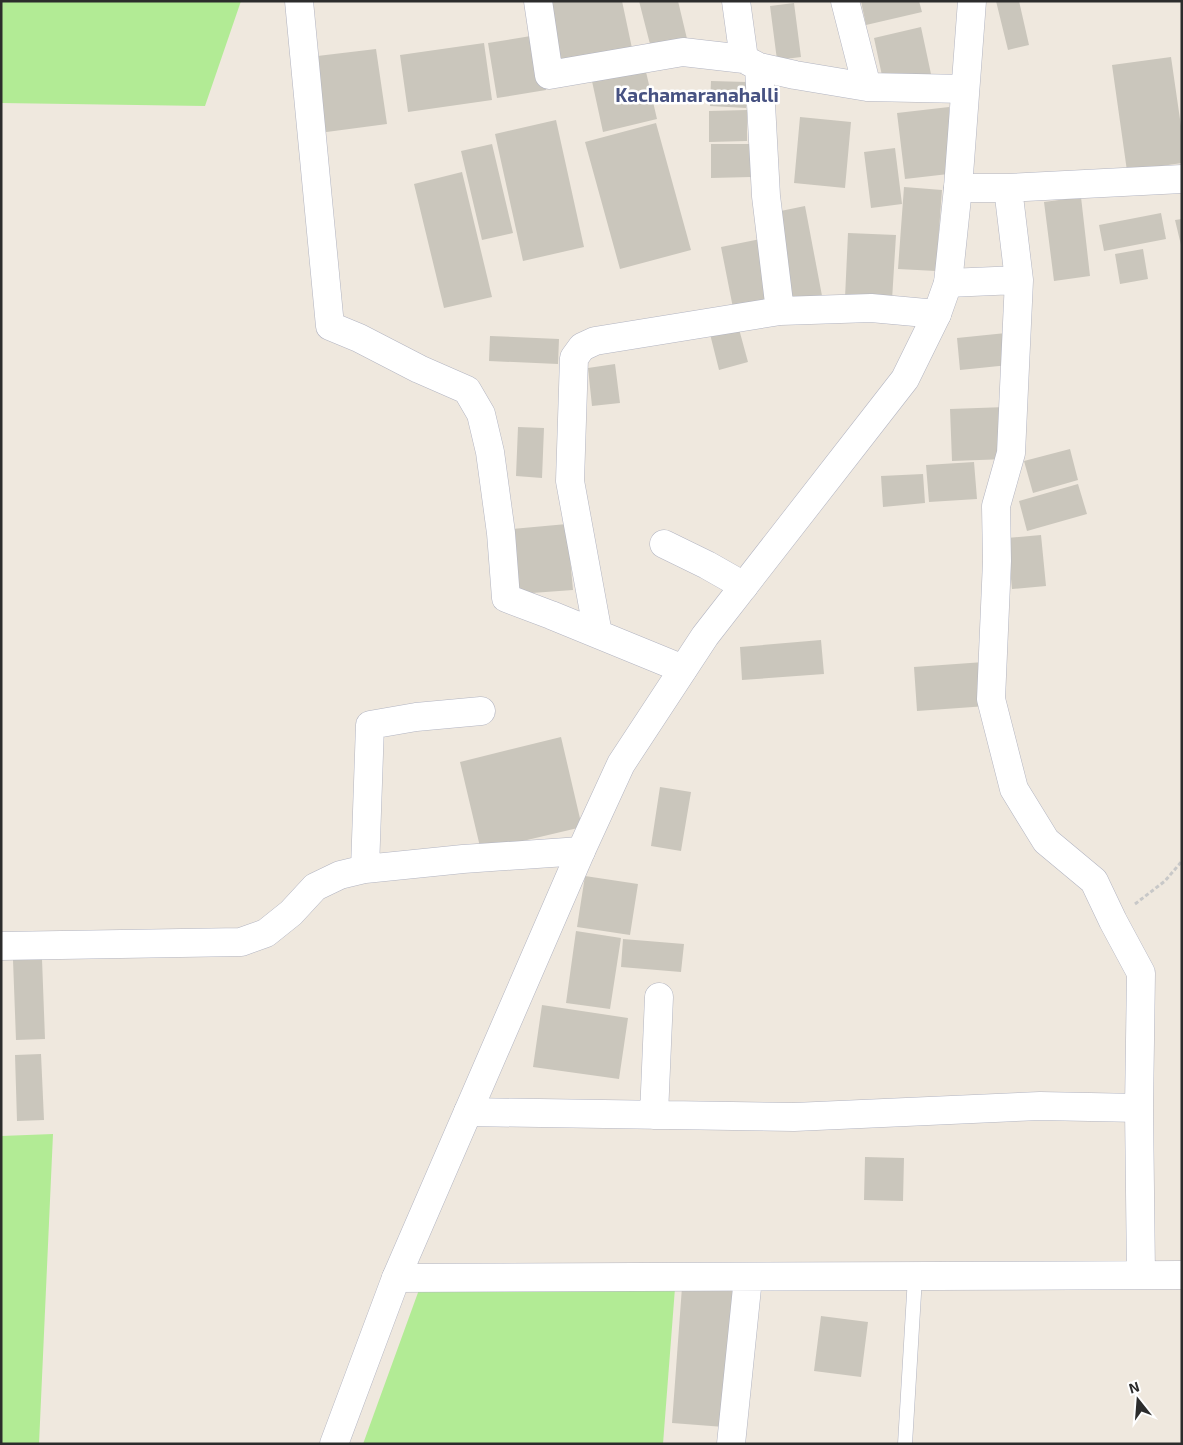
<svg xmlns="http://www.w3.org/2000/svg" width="1183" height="1445" viewBox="0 0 1183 1445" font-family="'Exo 2',sans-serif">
  <rect width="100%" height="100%" fill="#efe8de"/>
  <path fill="#b2eb95" d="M1,1H241L205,106L1,103Z
    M53,1134L39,1444H1V1136Z
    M420,1287L675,1288L663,1444H363Z"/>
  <path fill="#cac6bc" d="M541,1H622L633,53L555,69Z
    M639,1H678L688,43L652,52Z
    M861,1H919L922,12L866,25Z
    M996,1H1019L1029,45L1008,50Z
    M794,3L801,57L777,60L770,6Z
    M921,27L931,74L884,85L874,38Z
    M537,35L546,90L497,98L488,43Z
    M484,43L492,100L408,112L400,55Z
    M376,49L387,124L319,133L309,57Z
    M1171,57L1182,133V163L1127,171L1112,65Z
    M643,59L657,119L603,132L590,72Z
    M711,81L747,82L746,108L710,106Z
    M949,107L957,173L905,179L897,113Z
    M747,110V141L709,142V111Z
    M800,117L851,122L845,188L794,183Z
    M556,120L584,247L523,261L495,134Z
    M656,123L691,250L620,269L585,142Z
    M492,144L513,233L482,240L461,151Z
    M711,144H751V177L711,178Z
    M895,148L902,204L871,208L864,152Z
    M462,172L492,297L444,308L414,184Z
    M904,187L942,190L936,271L898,269Z
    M1081,197L1090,276L1054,281L1044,202Z
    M805,206L823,301L789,308L771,213Z
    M1161,213L1166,239L1104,251L1099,225Z
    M1182,219V245H1181L1175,220Z
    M848,233L896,235L892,300L845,298Z
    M765,238L778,305L734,313L721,247Z
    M1143,249L1148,279L1120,284L1115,254Z
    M736,318L748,362L719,370L708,326Z
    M1006,333L1009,365L960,370L957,338Z
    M490,336L559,339L558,364L489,361Z
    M615,364L620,403L592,406L588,368Z
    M1006,407L1007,459L952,461L950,409Z
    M518,427L544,428L542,478L516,476Z
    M1070,449L1078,480L1033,493L1024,461Z
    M974,462L977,499L929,502L926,465Z
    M923,474L925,503L883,507L881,476Z
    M1078,484L1087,514L1027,531L1019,501Z
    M567,524L573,590L518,594L512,529Z
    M1041,535L1046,586L1012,589L1007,538Z
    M821,640L824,674L742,680L740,647Z
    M984,662L987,706L917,711L914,667Z
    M561,737L582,827L481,851L460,762Z
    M660,787L691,792L681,851L651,846Z
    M585,876L638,884L630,935L577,927Z
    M576,931L621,938L610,1009L566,1003Z
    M623,939L684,944L681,972L621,967Z
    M42,959L45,1039L16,1040L13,960Z
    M542,1005L628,1018L619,1079L533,1067Z
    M41,1054L44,1120L17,1121L15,1055Z
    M865,1157L904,1158L903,1201L864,1200Z
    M682,1287L734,1291L724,1427L672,1423Z
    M821,1316L868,1322L861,1377L814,1371Z"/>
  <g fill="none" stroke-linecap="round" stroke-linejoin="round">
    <g stroke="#b2b4c1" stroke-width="15">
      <path id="lane" d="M905,1444L915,1277"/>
    </g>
    <g stroke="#b2b4c1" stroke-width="29">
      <path id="street" d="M299,1L330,326L359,338L419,369L467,390L481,414L490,452L501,533L506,598L551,615L683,669
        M538,1L549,75L683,52L744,59L759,67L795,75L867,87L965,89
        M736,1L744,59
        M845,1L867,87
        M759,67L766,196L780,311
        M958,188H1008L1182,179
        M1008,188L1019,280L1011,453L996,506L997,561L991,699L1014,789L1046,841L1094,881L1113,921L1141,973L1139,1108
        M948,283L1019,280
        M664,544L707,565L744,586
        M598,634L570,481L574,358L582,347L595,341L780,311L871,308L937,314
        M365,869L370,725L416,717L481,711
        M1,946L241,942L266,933L291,913L315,887L340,875L365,869L463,859L581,851
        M468,1112L794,1117L1040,1106L1139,1108L1141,1275
        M654,1115L659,997
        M396,1278L1182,1275
        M731,1444L748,1278"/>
    </g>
    <g stroke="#b2b4c1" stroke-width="29">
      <path id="secondary" d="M334,1444L396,1278L581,851L621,764L705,636L905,379L937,314L948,283L958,188L972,1"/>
    </g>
    <path stroke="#c8c8c8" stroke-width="3" stroke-dasharray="4 2.5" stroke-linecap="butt" d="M1135,904L1165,881L1182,861"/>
    <use href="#lane" stroke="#fff" stroke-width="14"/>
    <use href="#street" stroke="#fff" stroke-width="28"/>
    <use href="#secondary" stroke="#fff" stroke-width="28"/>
  </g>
  <g text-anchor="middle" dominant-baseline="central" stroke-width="5" stroke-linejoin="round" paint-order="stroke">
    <g font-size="19" font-weight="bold" fill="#475282" stroke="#fff">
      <text x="697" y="94">Kachamaranahalli</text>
    </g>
  </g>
  <rect width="1183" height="1445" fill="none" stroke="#2c2c2c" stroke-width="5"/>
  <g transform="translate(1138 1400) rotate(343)" stroke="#ffffff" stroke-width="4" paint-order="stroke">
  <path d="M0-4L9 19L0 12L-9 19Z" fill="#2c2c2c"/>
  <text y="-8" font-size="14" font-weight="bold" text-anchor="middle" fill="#2c2c2c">N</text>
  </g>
</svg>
